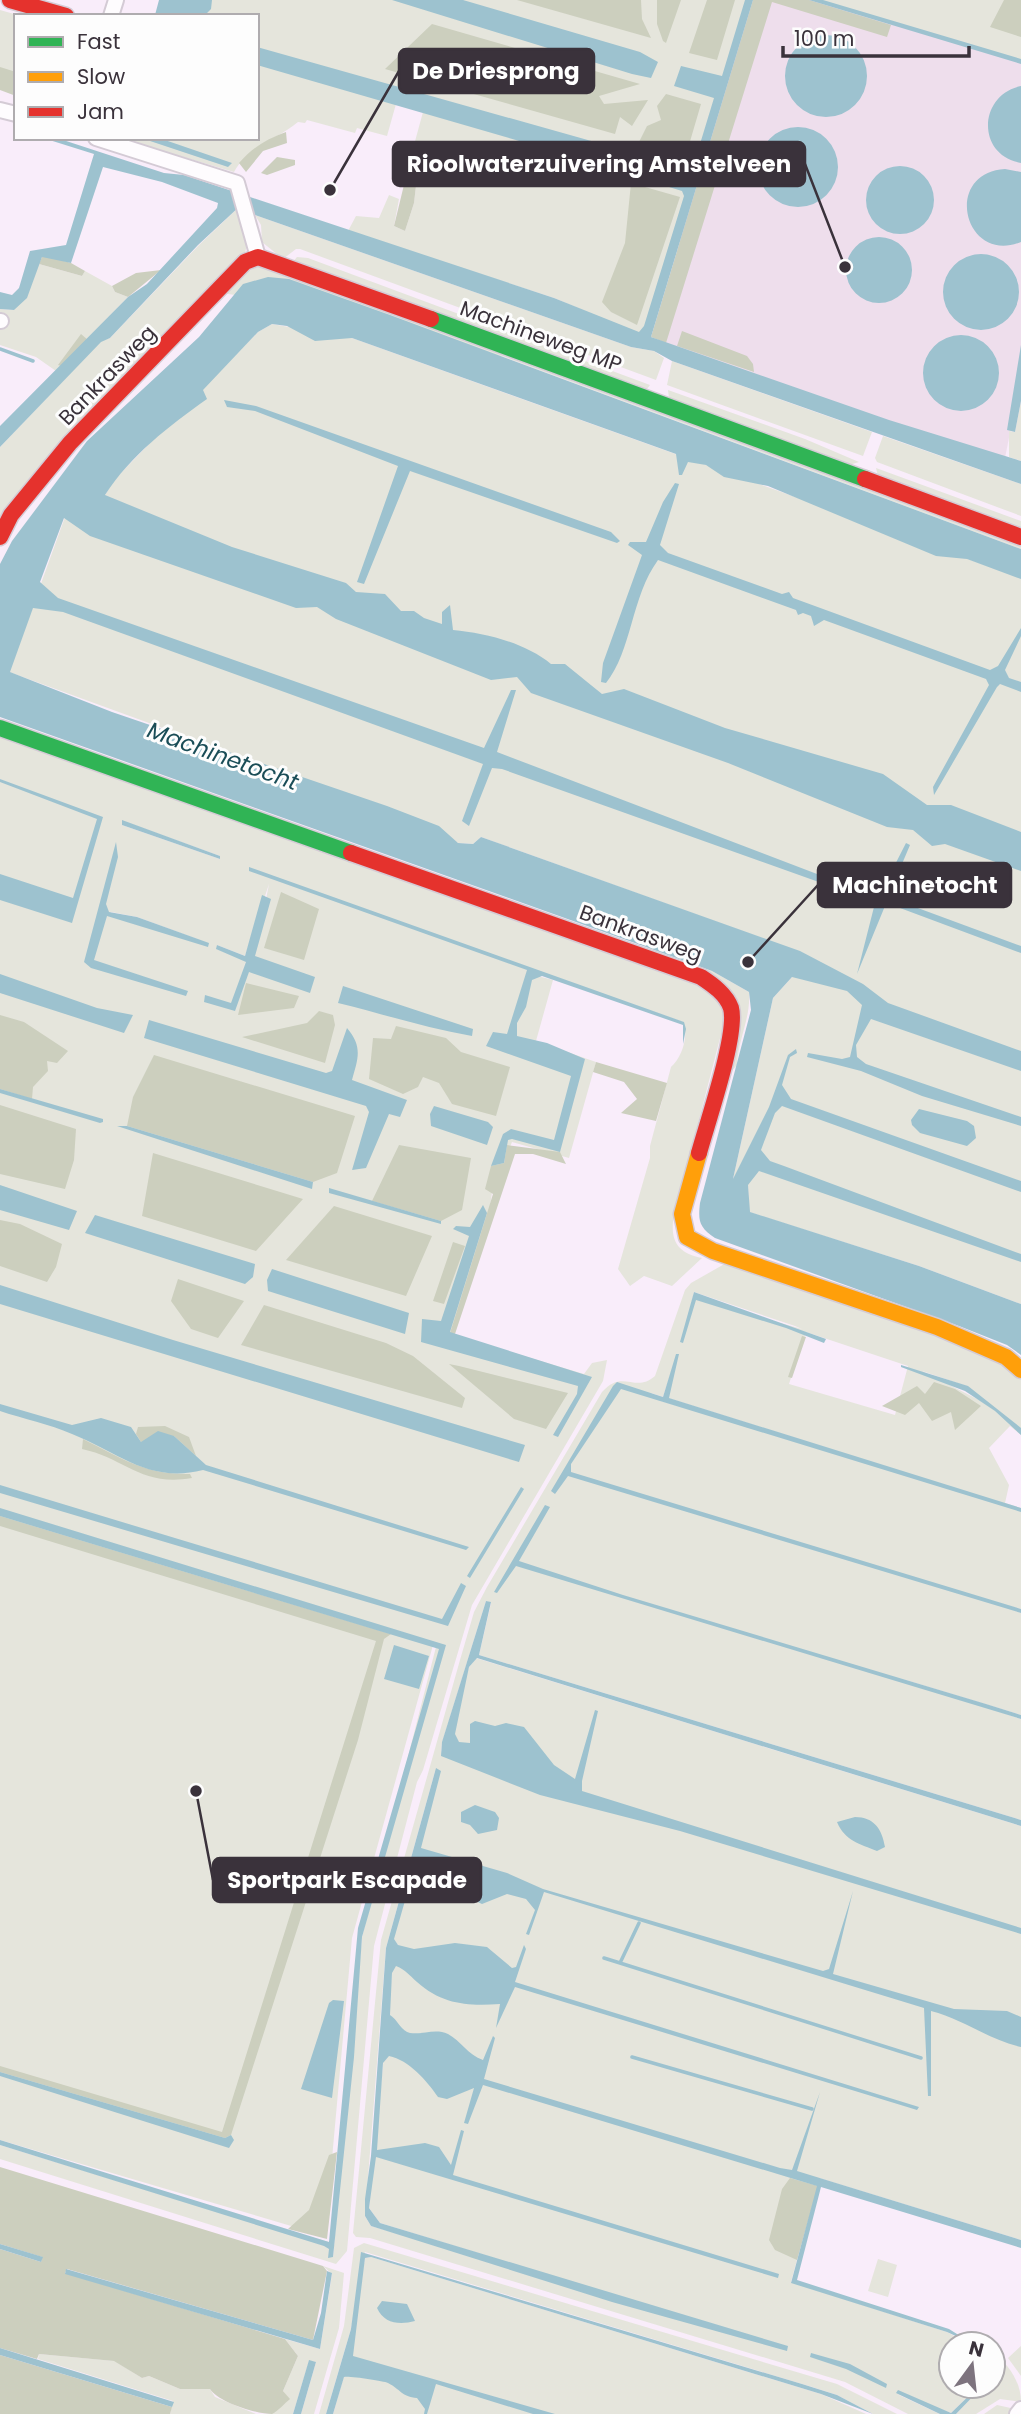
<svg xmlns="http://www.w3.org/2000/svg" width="1021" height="2414" viewBox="0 0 1021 2414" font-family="Poppins,sans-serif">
  <rect width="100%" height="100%" fill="#f9edfa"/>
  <path fill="#eedeec" d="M753,0H813L1021,62V377L1003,468L657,350L688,203Z"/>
  <path fill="#e5e5dc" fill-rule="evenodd" d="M173,0H753L647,337L554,298L348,231L356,216L379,218L389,195L399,199L394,226L405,231L414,203L419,160L411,156L423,112L396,104L387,136L357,128L355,133L307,120L305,123L298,122C277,140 249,145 234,172L119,138H257V16H168Z
    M813,0H1021V62Z
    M0,10L21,16H16V83L0,80Z
    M240,206L249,240L243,258L0,519V447L101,341L110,338L199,245Z
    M255,215L631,347L654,351L664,358L656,380L300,249H296L283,259L262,242L261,225Z
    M297,257L308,258L650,385L644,393L292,263Z
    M39,264L82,276L85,271L112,286L115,292L128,297L56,371L36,357L0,345V309L14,310Z
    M260,266L1021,541V549L504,357L245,286L235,295L222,293L246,272Z
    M272,324L352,338L1021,578V1304L919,1266L749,1212L748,1185L733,1179L773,998L792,977L803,953L481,837L473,844L458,843L278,770L9,672L65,517L105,495L114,480L258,332Z
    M672,361L872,432L863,456L667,385Z
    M668,390L805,439L859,462L846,466L669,398Z
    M1021,401V461L1009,457V431L1015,432Z
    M883,436L1021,484V516L877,462L875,458Z
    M876,468L1021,521V532L878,476Z
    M0,733L699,982L727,1011L673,1221C671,1244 680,1253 702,1258L672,1286L644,1276L630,1286L618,1269L650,1158V1146L671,1067C682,1057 689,1036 683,1022L517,964L538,976L553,980L536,1041L596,1062L569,1158L512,1142L492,1192L490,1208L450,1334L584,1374L592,1363L607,1360L603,1381L472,1605L423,1770L417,1782L374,1946L347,2251L336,2264L0,2159V2145L209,2209L329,2242L333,2257L362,1937L437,1643L433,1645L352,1938L325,2236L0,2140V1519L298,1605L0,1518V782H6L0,779ZM123,821L220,856V859L122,825ZM269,884L261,925L237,982L246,961L217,949V945L245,956ZM111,912L137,917L197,939L205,945L109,916Z
    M646,947L712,971L749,992C751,1018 738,1039 737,1065L725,1079L739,1019L670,961Z
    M728,1262L988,1354L1021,1376V1435L1010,1426L989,1448L1009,1485L1005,1503L1021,1508V1609L994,1602L1021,1613V1715L899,1678L1021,1719V1820L479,1655L491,1603L486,1601L442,1743L441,1754L469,1667L476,1658L1021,1826V2240L819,2178L791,2282L947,2332L965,2342L968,2344H951V2386H979L951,2413L897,2394L940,2414H908L845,2382L370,2238L356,2237L353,2233L381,1940L460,1660L474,1612L487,1587L602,1392C623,1368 635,1394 655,1376L685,1290L691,1283ZM694,1292L795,1326L802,1329L695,1299L682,1343ZM806,1332L908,1366L895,1415L789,1384ZM677,1354L668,1398L887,1467L661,1401L651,1393L663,1397ZM922,1371L966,1386L989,1405ZM436,1768L415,1866L393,1939L398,1945L392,1973L369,2208L380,2223L688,2318L371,2226L365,2216L386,1948Z
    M364,2243L837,2384L897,2414H873L837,2395L812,2387L365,2252L351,2329L326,2414H319L344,2326L354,2248Z
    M371,2257L821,2394L866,2414H333L344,2376L365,2258Z
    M878,2259L897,2265L888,2297L868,2291Z
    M323,2266L344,2273L339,2328L314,2414H301L316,2362L309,2361L293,2414H271L289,2399L283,2391L298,2356L285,2339L320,2349L332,2274Z
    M1021,2346V2376L1008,2358Z
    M993,2351C1008,2365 1021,2381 1021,2402L1000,2399L976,2414H956L983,2386H993L995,2369L1002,2364Z
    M39,2354L115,2361L142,2378L149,2376L180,2389H210L215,2397L256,2414H170L173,2401L38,2359Z
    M997,2405L1015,2409L1010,2414H984Z"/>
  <path fill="#cccfbe" d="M517,0H641L642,19L651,38Z
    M657,0H681L666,43L663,41L657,24Z
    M707,0H735L717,60L689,53Z
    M753,0H809L891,25L887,37L772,2L666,343L651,337Z
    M1004,0H1021V37L990,27Z
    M432,24L640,84L599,96L604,104L648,100L632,126L620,117L615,134L385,69Z
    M0,67L16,72V96L0,90Z
    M666,94L701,104L686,155L639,142L647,126L661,120L657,106Z
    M286,132L287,143L263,151L246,172L239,163C253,147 267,139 286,132Z
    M411,156L419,160L414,203L405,231L394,226Z
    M277,157L295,160V165L267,175L261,173Z
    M631,183L680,197L637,325L611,312L602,302L625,243Z
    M47,256L71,263L85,271L82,276L39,264L42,257Z
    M161,270L128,297L115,292L112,286L136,273Z
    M682,331L747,356L753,364L754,372L677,346Z
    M81,334L88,340L61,366L58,365Z
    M281,892L319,909L304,960L264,948Z
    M246,983L299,996L294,1008L238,1015Z
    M319,1011L333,1015L335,1025L325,1063L242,1037L307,1023Z
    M0,1015L24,1022L68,1051L57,1063L47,1061L48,1071L33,1087L32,1099L0,1089Z
    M396,1026L446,1038L461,1052L510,1067L496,1116L452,1104L439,1083L423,1077L418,1087L403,1094L369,1079L373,1038L391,1039Z
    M154,1055L355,1116L337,1173L313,1182L127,1126L133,1097Z
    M596,1062L667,1083L656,1121L621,1113L637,1099L624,1082L593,1072Z
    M0,1105L76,1129L74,1160L65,1189L0,1174Z
    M399,1145L471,1158L462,1210L441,1221L372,1201Z
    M507,1145L560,1152L566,1164L533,1154H515L455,1334L450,1333L493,1194L485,1189L491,1166L504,1163Z
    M153,1153L303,1199L256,1251L142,1216Z
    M334,1206L432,1236L406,1296L286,1260Z
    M0,1220L20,1224L62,1244L56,1267L47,1282L0,1266Z
    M453,1242L465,1246L444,1304L433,1301Z
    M178,1279L244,1301L218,1338L191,1329L171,1301Z
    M264,1305L386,1343L413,1356L465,1398L462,1408L241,1345Z
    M802,1336L806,1337L792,1378L788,1377Z
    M449,1364L459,1366L568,1393L546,1429L514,1419Z
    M934,1382L955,1389L981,1406L955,1430L951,1412L932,1421L919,1403L905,1415L882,1406L917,1386L925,1394Z
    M165,1426L189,1437L196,1456L174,1436L141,1442L136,1434L138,1427Z
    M83,1439C121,1458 146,1475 190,1474L192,1478C141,1487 125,1458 82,1449Z
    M0,1516L391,1634L384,1639L358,1740L231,2135L225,2138L0,2072V2066L222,2132L376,1641L0,1526Z
    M337,2152L327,2239L288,2229L309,2210L329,2155Z
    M0,2167L323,2266L327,2271L313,2340L67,2269L65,2273L285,2339L298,2356L283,2391L290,2399C285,2403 278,2411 272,2414C256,2414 218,2402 210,2389H180L149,2376L142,2378L114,2361L39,2354L37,2359L0,2348V2249L41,2262L42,2257L0,2244Z
    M790,2178L818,2186L797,2260L775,2250L769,2240L782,2189Z
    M0,2355L172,2407L170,2414H0Z"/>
  <path fill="#9dc2cf" d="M159,0H212L211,9L204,16L155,15Z
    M392,0H463L640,52L658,62L651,78L632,74Z
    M745,0H753L651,337L889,420L1021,461V484L672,361L654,351L631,347L255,215L240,206L198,245L110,338L101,342L0,447V426L128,297L147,284L217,208L218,203L162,182L103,167L71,263L42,257L27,298L14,310L0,309V292L12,295L19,288L30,251L66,245L94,154L43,138H57L164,173L184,175L554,298L639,332L644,326L684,196L682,191L630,175L635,156L693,167L714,98L674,86L681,66L722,76Z
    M809,0H823L1021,59V64Z
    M785 76a41 41 0 1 1 82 0a41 41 0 1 1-82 0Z
    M257,47L609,146L615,149L609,167L257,65Z
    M1021,86V163C976,155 978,95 1021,86Z
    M758 167a40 40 0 1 1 80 0a40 40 0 1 1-80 0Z
    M141,138H159L232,163L228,167Z
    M866 200a34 34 0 1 1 68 0a34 34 0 1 1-68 0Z
    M1005,169L1021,172V242C964,265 942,173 1005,169Z
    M846 270a33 33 0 1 1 66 0a33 33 0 1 1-66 0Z
    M943 292a38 38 0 1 1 76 0a38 38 0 1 1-76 0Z
    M268,277L289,279L390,315L1021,549V579L967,559L936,556L768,486L724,477L706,465L688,462L682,475H679L676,454L352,338L315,341L287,326L272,324L258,332L203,390L207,399C169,426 131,455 105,495L232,547L346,583L356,592L385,594L401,611H414L424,618L442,624V612L450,605L453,630C486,633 525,643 551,664H565L602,694L624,689L725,728L883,774L927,805H951L1021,832V871L945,844L932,846L913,830L887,827L728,763L531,693L517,677L491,680L336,619L317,607L296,608L90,536L64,518L40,582L58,598L484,748L511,690H516L497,752L872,895L880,894L906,843L910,845L888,897L1021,946V953L892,905L885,906L857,974L874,907L872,901L502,769L492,768L469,826L462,821L483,764L63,612L33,608L10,672L112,712L387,806L439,826L458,843L473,844L481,837L800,951L863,984L888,1003L1021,1051V1071L871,1019L856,1045L857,1057L866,1064L1021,1117V1126L922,1096L861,1071L807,1057L808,1053L842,1059L850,1057L862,1005L847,991L792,977L773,998L733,1179L769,1107L788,1055L796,1049L797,1053L790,1057L782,1085L791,1099L1021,1181V1192L782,1106L775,1113L761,1150L770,1161L784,1166L1021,1254V1262L759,1171L748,1185L750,1212L919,1266L1021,1304V1355L1007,1345L959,1326L715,1238C699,1227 698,1221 700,1203L751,1010L749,992L712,971L646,947L0,717V564L12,541L87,441L199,337L243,284Z
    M923 373a38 38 0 1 1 76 0a38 38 0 1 1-76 0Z
    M1021,345V401L1015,432L1007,430Z
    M224,400L256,406L611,532L620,541L617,543L410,471L364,584L357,582L398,466L255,411L227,407Z
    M675,483L679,484L660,545L668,553L782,594L789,592L793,598L990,670L998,666L1021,628V636L1005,670L1009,678L1021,682V692L1000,684L997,687L934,795L933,787L989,685L986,679L824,620L814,626L811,616L803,613L798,615L796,610L658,560C631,597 632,651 606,683L601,682L603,663L642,555L628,545L630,542H646L663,502Z
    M0,779L103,817L72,923L0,900V874L73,898L97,819L0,782Z
    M122,820L220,856V859L122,825Z
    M116,842L118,857L106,904L109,912L137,917L209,943L208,947L107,916L94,960L188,991L186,996L91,968L84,962Z
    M249,867L684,1022L686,1029L683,1044V1025L542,976L532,980L526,1007L517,1023V1036L547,1043L585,1059L560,1152L512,1139L508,1140L504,1163L491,1166L503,1134L511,1129L554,1140L571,1076L486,1046L493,1032L507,1034L527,970L249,871Z
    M262,895L271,899L255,956L315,977L310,993L249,972L235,1011L204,1002L205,995L231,1003L246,962L216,949L217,945L245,956Z
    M0,974L97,1008L133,1015L124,1033L0,993Z
    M343,986L473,1029L472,1036C426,1028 383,1014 338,1003Z
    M149,1020L326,1073L332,1071L347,1028C363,1047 358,1058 352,1080L407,1100L400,1117L389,1114L366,1168L352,1170L369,1112L366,1106L144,1038Z
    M0,1089L103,1119V1122L100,1123L0,1093Z
    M434,1106L488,1122L493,1127L487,1145L431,1126L430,1114Z
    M919,1109L967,1121L974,1126L976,1138L967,1146L920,1133L912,1125L911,1120Z
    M117,1126H127L313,1182L312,1189Z
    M0,1185L77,1211L69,1230L0,1210Z
    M329,1188L441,1221V1224L329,1193Z
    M483,1205L487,1213L450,1332L592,1377L558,1437L553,1435L577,1394L578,1386L421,1342L422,1319L441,1321L469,1236L453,1229L456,1226L470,1227Z
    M95,1215L255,1264L253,1277L245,1284L85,1233Z
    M272,1269L409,1313L405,1334L268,1291L267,1280Z
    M0,1285L173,1340L525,1445L519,1462L0,1304Z
    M694,1292L826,1339L824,1343L786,1328L696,1300L683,1343L680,1342Z
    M676,1354H679L669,1398L1021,1508V1512L621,1389L571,1464V1472L1021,1609V1613L568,1476L555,1494L551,1491L613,1386L617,1382L663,1397Z
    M901,1365L968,1386L1021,1428V1435L995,1411L965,1391L901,1367Z
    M0,1404L72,1425L101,1418L131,1427L141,1442L158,1431L174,1436L206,1465L469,1547L466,1550L203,1470C149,1484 118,1452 72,1434C49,1424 24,1419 0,1411Z
    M0,1485L442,1619L461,1583L466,1586L448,1626L0,1493Z
    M521,1487L524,1489L470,1578L467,1576Z
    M545,1505L550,1507L519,1561L623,1595L986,1704L1021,1715V1719L516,1566L497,1593L494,1592Z
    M0,1508L446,1645L362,1937L354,2057L333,2257L328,2258L329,2249L324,2246L0,2145V2140L329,2242L358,1928L439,1649L0,1516Z
    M486,1601L491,1602L479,1655L1021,1820V1826L477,1658L469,1667L455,1734L459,1742L470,1743V1724L475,1721L495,1726L506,1723L524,1727L554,1765L575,1779L595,1710L598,1711L582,1781V1791L1021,1928V1934L680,1831L540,1795L441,1756L442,1742Z
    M394,1645L429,1656L419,1689L384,1679Z
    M436,1768L441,1771L421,1848L507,1873L543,1889L823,1971L829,1969L853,1891L833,1974L954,2009L1007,2011L1021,2017V2047C989,2040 963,2019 931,2011V2096H928L924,2008L544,1892L529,1935L526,1934L535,1910L526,1899L507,1894L482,1904L467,1897L445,1896L432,1873L415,1866L394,1939L398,1945L414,1949L455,1943L487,1947L512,1968L516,1967L524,1945L526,1949L515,1982L919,2107L917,2110L515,1987L496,2028L500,2004C468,2006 443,2005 417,1982C409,1975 406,1970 396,1966L392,1973L390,2015C397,2019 402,2032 410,2033C423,2035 435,2028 448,2034C461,2041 468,2055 483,2060L493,2036L495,2038L484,2079L780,2168L792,2170L820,2092L797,2171L1021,2240V2248L821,2187L797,2280L949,2329L973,2344L947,2332L791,2283L817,2186L483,2085L468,2124L464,2123L474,2088L447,2099L438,2097C427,2081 409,2060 389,2056L383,2063L377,2150L425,2143L439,2147L451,2165L461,2130L464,2131L453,2175L779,2274L778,2278L376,2157L369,2208L380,2223L788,2346L787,2351L612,2302L371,2226L365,2216V2199L371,2156L386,1948Z
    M475,1805L495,1812L499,1818L497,1830L478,1834L470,1825L461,1822V1812Z
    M855,1817C874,1817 882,1829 885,1847L877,1851C860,1844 845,1841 837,1822Z
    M333,2000L344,2001L332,2098L301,2089L329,2003Z
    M0,2072L225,2138L231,2135L234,2140L229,2148L0,2076Z
    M0,2244L43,2257L41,2262L0,2249Z
    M361,2252L802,2384L837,2395L873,2414L821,2394L371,2257L365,2258L353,2356L555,2414H533L436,2384L427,2414H424L425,2409L417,2398C402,2397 400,2389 388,2383C383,2381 351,2376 344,2377L333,2414H326L351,2329Z
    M66,2269L313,2340L321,2313L327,2271L332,2273L320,2349L65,2274Z
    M382,2301L407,2304L415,2321C400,2325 384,2324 377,2308Z
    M0,2348L174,2402L172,2407L0,2355Z
    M811,2353L850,2364L887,2384L886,2388L846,2369L810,2357Z
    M309,2360L316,2362L301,2414H293Z
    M979,2386H983L956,2414H940L896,2393L898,2390L951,2413Z"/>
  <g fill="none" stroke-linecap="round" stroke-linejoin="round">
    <path stroke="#9dc2cf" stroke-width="3.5" d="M0,349L33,361
      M604,1958L620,1963L639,1923
      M620,1963L921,2058
      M632,2057L812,2109"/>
    <g stroke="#d4cbd5" stroke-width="18">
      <path id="street" d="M111,16L116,0
        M0,110L16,114
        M96,138L237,183L258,257
        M0,321H1
        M1017,2414L1021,2409"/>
    </g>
    <g stroke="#d4cbd5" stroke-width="19">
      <path id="fast" d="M431,319L865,479
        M0,728L351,853"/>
    </g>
    <g stroke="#d4cbd5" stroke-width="19">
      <path id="slow" d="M699,1153L682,1214L687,1237L713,1251L937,1327L1006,1357L1021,1370"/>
    </g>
    <g stroke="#d4cbd5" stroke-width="19">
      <path id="jam" d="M10,0L66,16
        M865,479L1021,537
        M0,537L11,515L70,443L245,262L258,257L431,319
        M351,853L701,977C713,985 726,994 731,1008C738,1034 707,1123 699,1153"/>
    </g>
    <use href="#street" stroke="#fefcfe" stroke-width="14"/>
    <use href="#fast" stroke="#30b455" stroke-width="16"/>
    <use href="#slow" stroke="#ff9f0a" stroke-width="16"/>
    <use href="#jam" stroke="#e5322d" stroke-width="16"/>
  </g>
  <g text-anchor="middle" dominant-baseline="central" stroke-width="6" stroke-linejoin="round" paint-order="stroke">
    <g font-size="21" fill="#3a323b" stroke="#fdfdfd">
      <text transform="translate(541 336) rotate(20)">Machineweg MP</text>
      <text transform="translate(107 375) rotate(-46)">Bankrasweg</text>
      <text transform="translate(641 933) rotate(20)">Bankrasweg</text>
    </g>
    <g font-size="23" font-style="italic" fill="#1a4d57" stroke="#fdfdfd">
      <text transform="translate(223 756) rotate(20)">Machinetocht</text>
    </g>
  </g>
  <path fill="none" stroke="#3a323b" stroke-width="2.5" d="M330 190L399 71M845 267L805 164M748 962L818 885M196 1791L213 1880"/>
  <g fill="#3a323b" stroke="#fdfdfd" stroke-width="2.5">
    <circle cx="330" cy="190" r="7"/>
    <circle cx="845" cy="267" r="7"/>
    <circle cx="748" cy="962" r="7"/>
    <circle cx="196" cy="1791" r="7"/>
  </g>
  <g fill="#3a323b" stroke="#3a323b" stroke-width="2.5">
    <rect x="399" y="49" width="195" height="44" rx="7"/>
    <rect x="393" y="142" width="412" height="44" rx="7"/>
    <rect x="818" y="863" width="193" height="44" rx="7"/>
    <rect x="213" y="1858" width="268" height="44" rx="7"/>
  </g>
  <g font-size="23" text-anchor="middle" font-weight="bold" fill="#fff">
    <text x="496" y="79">De Driesprong</text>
    <text x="599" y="172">Rioolwaterzuivering Amstelveen</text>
    <text x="915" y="893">Machinetocht</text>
    <text x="347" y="1888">Sportpark Escapade</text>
  </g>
  <rect x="14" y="14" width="245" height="126" fill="#fdfdfd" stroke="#afacaf" stroke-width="2"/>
  <rect x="28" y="37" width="35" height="10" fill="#30b455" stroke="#afacaf" stroke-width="2"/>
  <text x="77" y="49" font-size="21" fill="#3a323b">Fast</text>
  <rect x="28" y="72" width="35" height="10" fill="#ff9f0a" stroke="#afacaf" stroke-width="2"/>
  <text x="77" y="84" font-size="21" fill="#3a323b">Slow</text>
  <rect x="28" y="107" width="35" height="10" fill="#e5322d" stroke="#afacaf" stroke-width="2"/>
  <text x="77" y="119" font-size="21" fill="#3a323b">Jam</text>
  <g transform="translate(972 2365) rotate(15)"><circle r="33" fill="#fdfdfd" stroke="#afacaf" stroke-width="2"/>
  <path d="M0-5L12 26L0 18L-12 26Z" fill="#7d737e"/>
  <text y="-10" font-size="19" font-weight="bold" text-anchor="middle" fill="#3a323b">N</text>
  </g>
  <path d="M783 46v10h186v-10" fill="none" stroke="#3a323b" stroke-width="3.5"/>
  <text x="794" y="46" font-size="21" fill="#3a323b" stroke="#fdfdfd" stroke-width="5" paint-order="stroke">100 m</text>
</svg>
